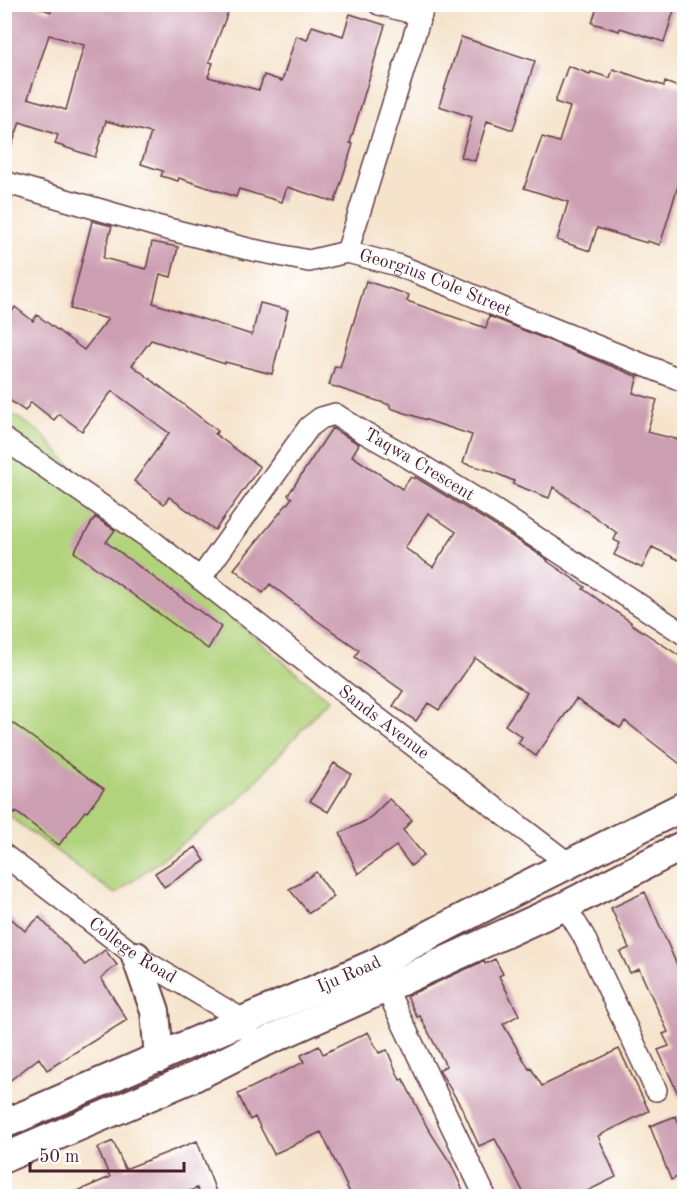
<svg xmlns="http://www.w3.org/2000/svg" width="689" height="1201" viewBox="0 0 689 1201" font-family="'Old Standard TT',serif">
  <rect width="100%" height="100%" fill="#fff"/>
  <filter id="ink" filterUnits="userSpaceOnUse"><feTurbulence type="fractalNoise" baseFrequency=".0167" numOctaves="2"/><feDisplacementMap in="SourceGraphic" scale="12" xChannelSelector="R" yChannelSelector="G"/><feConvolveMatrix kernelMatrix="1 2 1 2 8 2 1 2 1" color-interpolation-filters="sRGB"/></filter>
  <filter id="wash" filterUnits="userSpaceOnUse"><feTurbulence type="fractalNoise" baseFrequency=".008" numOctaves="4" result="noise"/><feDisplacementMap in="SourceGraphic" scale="24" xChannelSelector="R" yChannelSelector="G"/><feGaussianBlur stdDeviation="1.35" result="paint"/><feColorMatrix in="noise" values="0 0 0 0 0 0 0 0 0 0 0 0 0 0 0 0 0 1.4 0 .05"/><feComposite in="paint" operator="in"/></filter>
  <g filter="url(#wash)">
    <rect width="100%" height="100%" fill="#f5e3cb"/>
    <path fill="#b1d37b" stroke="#7e7953" stroke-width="1.5" d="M5,409L41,433L120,521L328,700L237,802L115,894L5,813Z"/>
    <g id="blocks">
      <path fill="#cc9eb1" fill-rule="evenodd" d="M4,4H28L51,12L53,4H231L209,62L213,63L208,77L259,90L264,75L282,81L296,36L307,40L312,26L343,36L350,14L385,25L350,143L353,144L335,202L287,187L282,202L239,189L236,197L179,178L178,181L161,176L163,171L141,164L151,133L106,121L95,157L55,144L58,135L20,122L7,159L4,158ZM49,35L84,45L66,110L28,98Z
        M598,4H676L664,42L620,28L619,31L592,23Z
        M461,37L535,61L513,130L487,121L475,161L461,157L472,117L439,106Z
        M568,66L590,74L591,72L610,78L613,69L664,86L665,82L684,89V166L660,245L647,241V243L597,228L590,251L557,240L568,202L524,188L542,137L559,142L570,107L555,102Z
        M92,221L112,226L103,258L146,269L152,242L178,247L171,277L160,274L153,303L252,335L260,303L288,310L272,374L225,362V364L151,340L132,365L218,431L215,434L260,467L215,530L169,497L164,504L134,481L169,433L112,391L82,431L59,414L54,420L31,402L25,411L4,396V308L11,313L15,307L33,321L37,315L84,350L108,319L70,309Z
        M366,281L409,295L407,301L486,328L489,316L638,377L633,393L657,400L647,432L684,441V550L679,560L652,547L642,568L614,555L620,543L614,540L617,533L553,487L549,498L513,484L514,481L488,470L463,463L472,435L390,408V405L329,385L335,366L340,367Z
        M332,428L359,444L352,456L402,489L411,477L414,479L415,477L489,522L548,560L547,561L585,587L583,589L631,622L630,623L684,659V767L625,721L620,728L576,699L536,756L518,743L522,737L505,725L527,693L475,658L439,710L428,703L416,721L393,706L403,691L355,657L359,650L315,619L270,584L263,593L234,569L292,498L288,495ZM428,513L456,532L433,567L405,548Z
        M95,517L115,530L106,542L221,627L208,649L74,552Z
        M4,717L104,789L87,812L85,811L59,845L16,812L15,814L4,806Z
        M334,763L351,774L328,812L310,801Z
        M389,799L412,820L403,830L424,855L411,866L396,846L358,874L340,833L365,821L373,815Z
        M196,847L205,861L164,887L155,873Z
        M316,872L334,897L309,913L289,889L299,884Z
        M645,892L684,981V1107L658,1050L669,1046L663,1034L668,1032L639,969L630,973L620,952L629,948L611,908Z
        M4,912L25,931L39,917L85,965L105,950L117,965L101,978L127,1020L47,1070L39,1058L4,1085Z
        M495,959L503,974L499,976L519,1015L503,1024L529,1069L531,1068L542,1086L619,1049L649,1111L598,1136L616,1177L575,1197H526L495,1139L479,1146L462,1108L439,1070L446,1066L420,1016L417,1017L407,996L484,961L485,964Z
        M368,1032L379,1053L387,1050L400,1080L403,1079L427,1127L451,1164L466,1197H352L321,1132L274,1154L255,1117L250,1120L238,1094L304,1062L301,1055L319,1046L323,1054Z
        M676,1116L684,1137V1174L671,1180L650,1126Z
        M113,1141L125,1169L197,1141L218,1197H200L197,1188L176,1197H64L110,1177L97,1148Z"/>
    </g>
  </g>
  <g filter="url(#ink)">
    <use href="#blocks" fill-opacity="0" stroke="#643c43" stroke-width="1.5"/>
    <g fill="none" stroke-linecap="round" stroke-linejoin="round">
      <g stroke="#643c43" stroke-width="24">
        <g id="minor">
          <path d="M379,4L421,15"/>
          <path id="s1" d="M4,182L160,227L248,249L309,261L347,252L397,265L451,286L516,314L684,381"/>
          <path d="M347,252L424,4"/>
          <path id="s2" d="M4,439L146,536L359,704L569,864"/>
          <path id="s3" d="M200,579L309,427L321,418L335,414L360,430L401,453L496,511L684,634"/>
          <path id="s4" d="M4,855L136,956L243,1020L248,1031"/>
          <path d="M565,906L583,935L656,1090"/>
          <path d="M386,988L485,1196"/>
        </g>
      </g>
      <g stroke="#643c43" stroke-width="32">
        <g id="secondary">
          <path d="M136,956L155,1011L159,1058"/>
          <path id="s5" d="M4,1124L374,964L515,891L684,806"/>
          <path d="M4,1158L194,1077L256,1046L386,988L565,906L684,845"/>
        </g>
      </g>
      <use href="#minor" stroke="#fff" stroke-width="21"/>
      <use href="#secondary" stroke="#fff" stroke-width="28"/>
    </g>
  </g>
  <g text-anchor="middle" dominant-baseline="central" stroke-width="5" stroke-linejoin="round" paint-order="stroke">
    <g font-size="18" fill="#4a1f2b" stroke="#fff">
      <text stroke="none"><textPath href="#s1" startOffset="448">Georgius Cole Street</textPath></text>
      <text stroke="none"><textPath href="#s3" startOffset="315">Taqwa Crescent</textPath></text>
      <text stroke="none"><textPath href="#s2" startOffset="474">Sands Avenue</textPath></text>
      <text stroke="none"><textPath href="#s4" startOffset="160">College Road</textPath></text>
      <text stroke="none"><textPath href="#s5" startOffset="376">Iju Road</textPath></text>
    </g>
  </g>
  <rect width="689" height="1201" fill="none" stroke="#fff" stroke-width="24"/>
  <path d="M30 1162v9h154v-9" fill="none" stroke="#4a1f2b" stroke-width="3"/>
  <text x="39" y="1162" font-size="18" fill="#4a1f2b" stroke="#ffffff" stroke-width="4.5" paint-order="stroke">50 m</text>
</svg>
